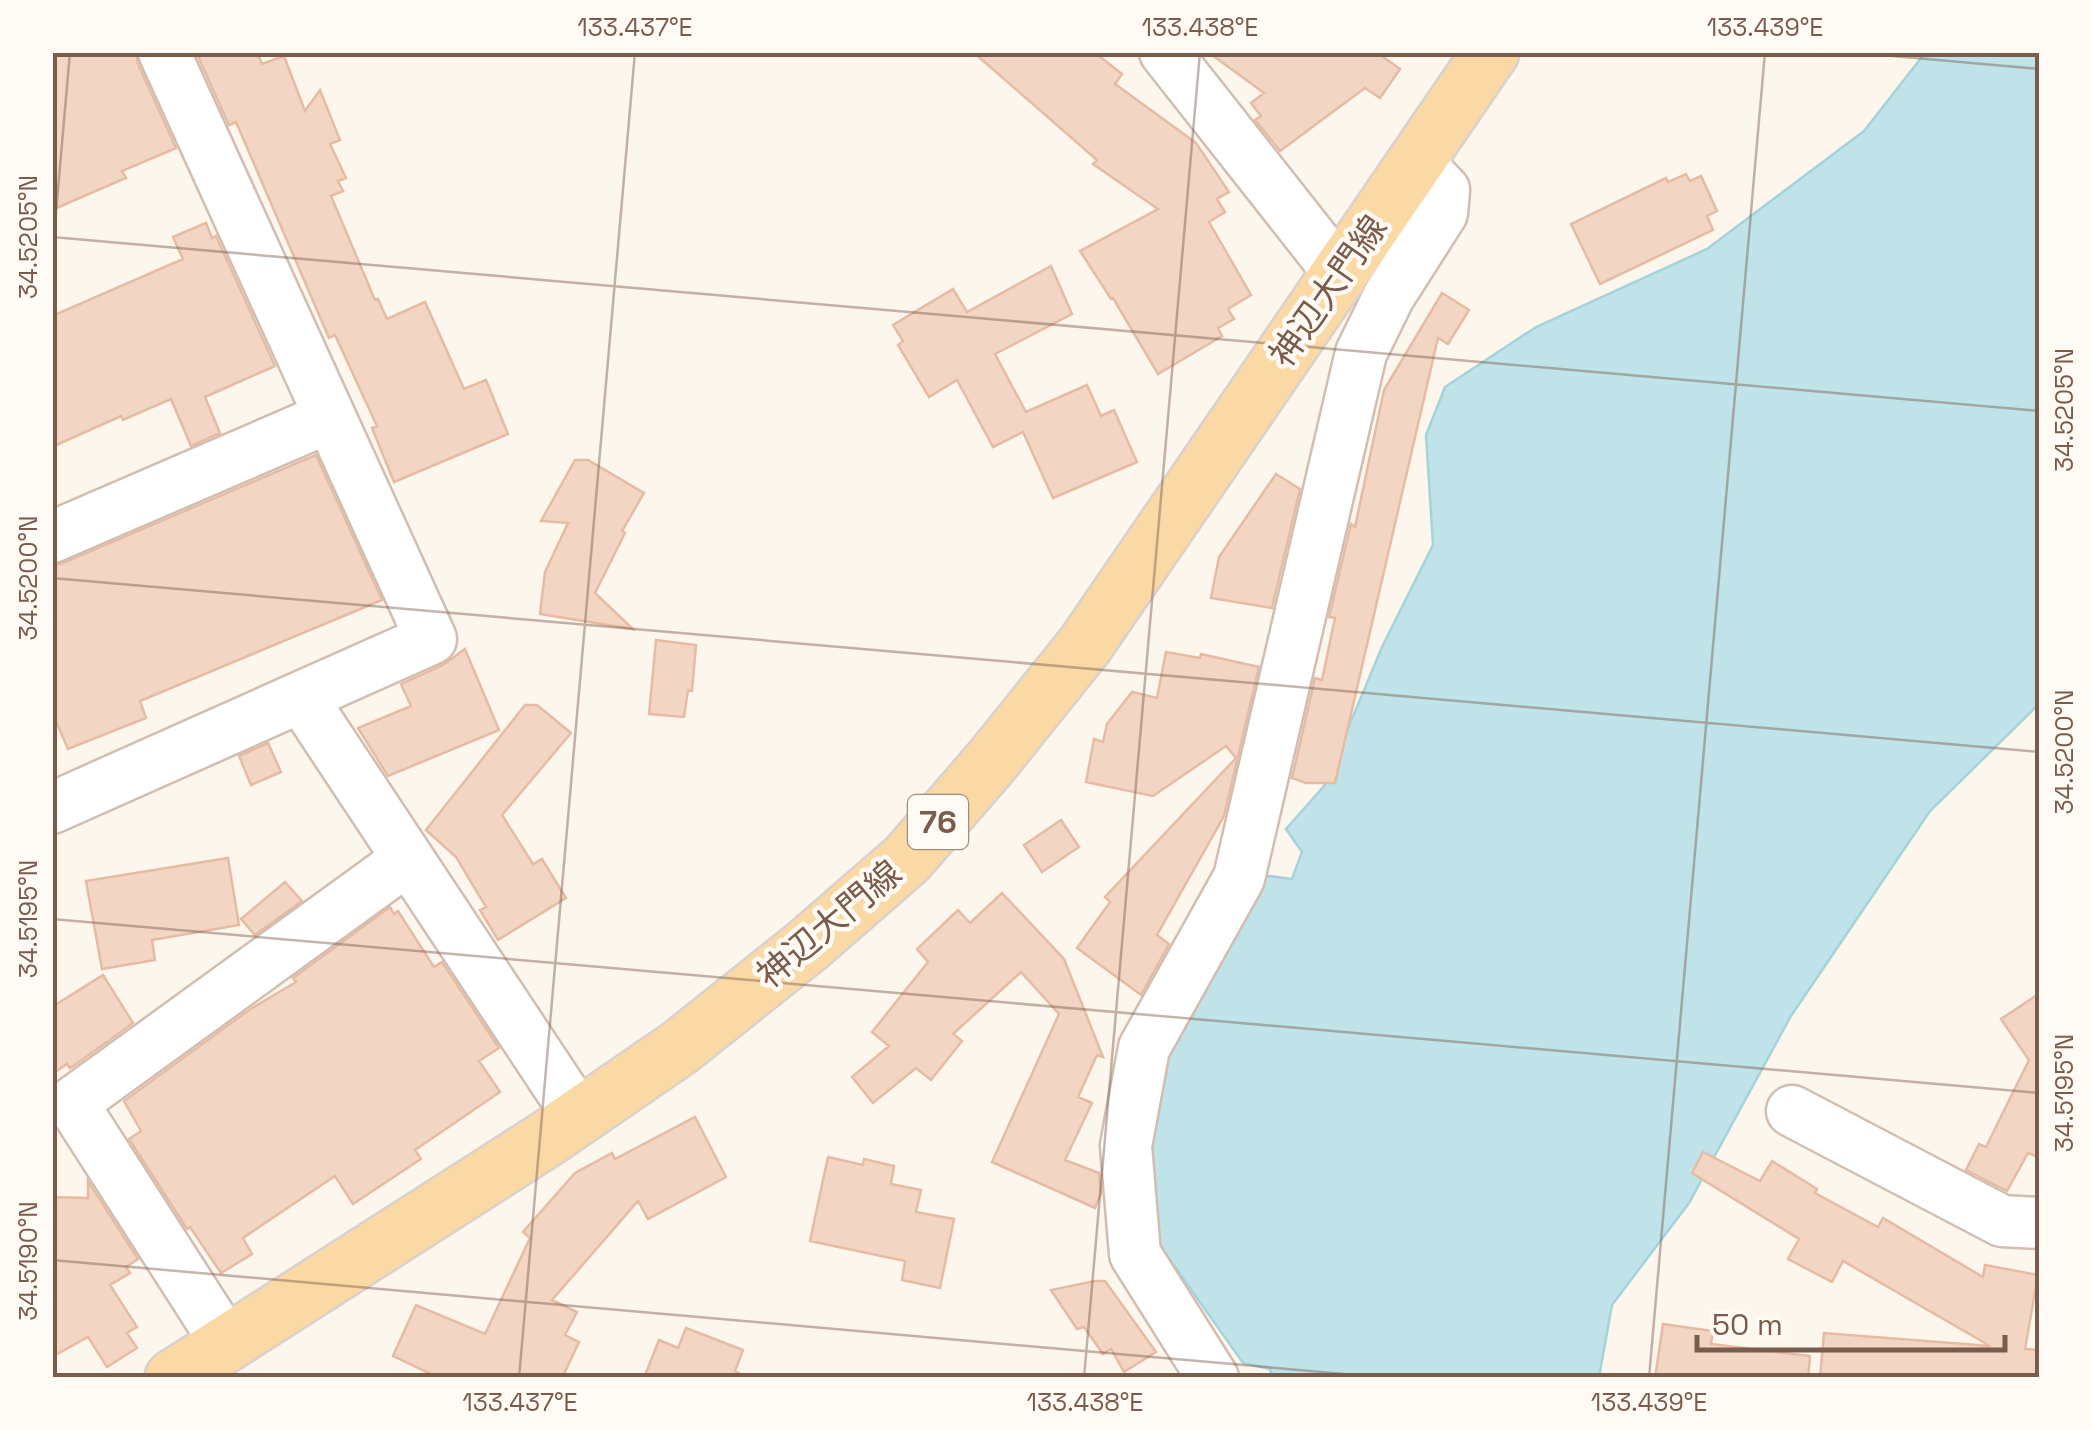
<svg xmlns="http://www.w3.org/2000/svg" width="2092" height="1430" viewBox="0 0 2092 1430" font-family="'Space Grotesk','Noto Sans JP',sans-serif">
  <rect width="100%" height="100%" fill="#fdf6ec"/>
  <path fill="#bfe3e8" stroke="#a5d3da" stroke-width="2.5" d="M1925,53H2039V704L1930,811L1791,1016L1689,1203L1612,1305L1599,1377H1272L1270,1369L1243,1363L1158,1243L1145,1113L1166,1052L1260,880L1269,876L1292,879L1302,852L1286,829L1324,786L1382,647L1433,545L1426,435L1445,387L1536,327L1707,249L1864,131Z"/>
  <path fill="#f3d5c3" stroke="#e6bba3" stroke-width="2.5" d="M52,52H136L138,64L176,148L122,171L126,178L52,210Z
    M196,52H257L262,64L284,56L305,111L320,90L340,140L330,144L346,178L338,181L343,191L331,196L375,300L378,299L387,319L425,302L464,389L486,380L508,434L394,482L372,428L377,426L335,335L329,338L236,122L229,125Z
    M973,52H1094L1122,74L1115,84L1196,143L1229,192L1217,199L1225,212L1209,222L1251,295L1228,309L1234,319L1218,328L1222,336L1158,374L1113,298L1111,299L1080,251L1158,209L1093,164L1097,160Z
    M1208,52H1376L1400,69L1380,98L1365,88L1280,151L1255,120L1261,116L1251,103L1264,93Z
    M1686,174L1690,181L1701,176L1717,211L1707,216L1713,230L1600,284L1571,224L1666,178L1668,182Z
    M206,223L212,238L216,236L275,366L205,397L220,433L191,446L171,399L123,420L121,416L52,447V316L183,259L173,237Z
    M1051,266L1072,314L995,354L1026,412L1087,385L1101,416L1114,410L1137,462L1053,498L1023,432L993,447L957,380L929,397L898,345L903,341L893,325L953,289L967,312Z
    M1442,293L1469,310L1448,344L1438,338L1335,783H1306L1292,778L1315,678L1322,680L1335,618L1329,617L1351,524L1355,527L1384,390Z
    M316,455L382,600L140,701L146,718L68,749L52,712V565L63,563Z
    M575,460H588L644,493L622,531L625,533L595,593L633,629L540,614L545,572L568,523L541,521Z
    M1276,474L1300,489L1272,608L1211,598L1219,557Z
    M656,640L696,645L692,691L688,690L684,717L649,714Z
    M465,649L499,730L388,776L358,728L411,706L401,684L443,665Z
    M1166,652L1200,658L1201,654L1259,667L1224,816L1157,935L1169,944L1141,995L1077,948L1110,902L1105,897L1236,758L1226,746L1153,796L1086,782L1094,739L1103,742L1107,724L1132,692L1157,698Z
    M525,705H537L571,733L502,815L533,864L542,859L566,898L498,940L480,910L486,907L456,857L426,830Z
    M268,743L281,772L251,785L239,756Z
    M1061,820L1079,847L1042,872L1024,845Z
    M228,858L239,925L152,940L155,960L102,969L86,881Z
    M285,882L302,901L255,935L241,919Z
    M1002,893L1064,959L1103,1057L1097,1055L1078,1097L1092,1103L1065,1160L1099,1173L1101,1193L1095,1208L992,1162L1059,1014L1021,972L953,1034L962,1041L931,1080L916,1068L873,1103L852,1077L889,1046L872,1032L928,962L917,949L958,910L970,923Z
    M390,907L394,914L398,911L434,967L442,962L499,1048L479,1061L500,1092L415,1150L421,1159L353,1204L335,1176L243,1238L252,1254L221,1273L190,1227L187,1229L129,1139L141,1131L124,1101L249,1010L296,982L293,978Z
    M103,975L133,1023L75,1065L70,1068L67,1064L52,1074V1007Z
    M2040,993V1158L2028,1153L2007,1191L1966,1170L1979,1144L1986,1147L2029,1060L2001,1019Z
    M695,1117L726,1177L648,1219L638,1201L552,1300L577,1312L565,1335L579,1342L562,1378H439L393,1356L416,1305L485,1334L530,1238L523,1232L575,1173L612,1153L615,1159Z
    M1703,1152L1760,1181L1772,1161L1817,1189L1815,1193L1878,1227L1883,1218L1983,1277L1985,1265L2038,1275L2025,1349L2040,1350V1378H1820L1824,1333L1990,1346L1843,1261L1832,1282L1788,1259L1799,1239L1692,1173Z
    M828,1157L863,1165L864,1159L894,1166L891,1184L921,1190L916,1212L954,1219L940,1288L902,1280L905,1261L810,1241Z
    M88,1181L138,1259L126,1267L130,1273L110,1285L137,1327L127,1333L137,1348L107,1367L88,1337L52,1357V1197L88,1198Z
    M1095,1281H1105L1156,1352L1124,1372L1111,1349L1103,1354L1084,1327L1077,1329L1051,1290Z
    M1663,1324L1713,1331L1711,1344L1810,1356L1808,1378H1655Z
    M686,1328L743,1350L735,1371L748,1378H644L659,1340L678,1348Z"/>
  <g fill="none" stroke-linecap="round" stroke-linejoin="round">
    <g stroke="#d1beb0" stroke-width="55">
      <path id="minor" d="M1165,52L1340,274
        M52,537L330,417
        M301,697L579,1117
        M52,808L431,639L164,52
        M1792,1111L2002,1221L2040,1223
        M226,1343L72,1103L408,859
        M1213,1378L1135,1254L1126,1146L1144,1048L1239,878L1361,353L1389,296L1442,213L1444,190L1417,162"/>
    </g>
    <g stroke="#dad1cd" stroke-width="60">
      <path id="primary" d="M173,1378L548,1138L679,1048L807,946L907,859L991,762L1085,645L1491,52"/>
    </g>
    <use href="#minor" stroke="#fff" stroke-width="50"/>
    <use href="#primary" stroke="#fbd9a5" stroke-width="55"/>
  </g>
  <path fill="none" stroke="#7a5c4d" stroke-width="2.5" stroke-opacity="0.45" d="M1847,52L2040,69M52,237L2040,411M52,258L70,52M52,578L2040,752M52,919L2040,1093M52,1260L1390,1378M519,1378L635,52M1084,1378L1200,52M1649,1378L1765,52"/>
  <g text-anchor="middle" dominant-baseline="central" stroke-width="9" stroke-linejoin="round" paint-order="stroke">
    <rect fill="#fffaf3" stroke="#a28b7f" stroke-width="2.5" x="908" y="795" width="60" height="54" rx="8"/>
    <g font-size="32" font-weight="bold" fill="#7a5c4d">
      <text x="938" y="822">76</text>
    </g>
    <g font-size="35" fill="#7a5c4d" stroke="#fffaf3">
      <text transform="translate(1328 291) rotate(-55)">神辺大門線</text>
      <text transform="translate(829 924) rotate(-40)">神辺大門線</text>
    </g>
  </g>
  <rect width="2092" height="1430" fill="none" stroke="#fffaf3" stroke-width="110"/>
  <path d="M1697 1335v15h308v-15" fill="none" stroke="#7a5c4d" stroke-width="5"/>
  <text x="1712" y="1335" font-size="30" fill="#7a5c4d" stroke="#fffaf3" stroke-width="8" paint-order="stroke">50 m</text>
  <rect x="55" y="55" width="1982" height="1320" fill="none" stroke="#7a5c4d" stroke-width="4"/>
  <g font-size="25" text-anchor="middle" fill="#7a5c4d">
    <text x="635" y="36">133.437°E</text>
    <text x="1200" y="36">133.438°E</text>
    <text x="1765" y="36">133.439°E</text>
    <text transform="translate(28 237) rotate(-90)" y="9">34.5205°N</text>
    <text transform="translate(2064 410) rotate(-90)" y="9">34.5205°N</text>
    <text transform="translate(28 578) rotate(-90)" y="9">34.5200°N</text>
    <text transform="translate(2064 752) rotate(-90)" y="9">34.5200°N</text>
    <text transform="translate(28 919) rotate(-90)" y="9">34.5195°N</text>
    <text transform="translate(2064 1093) rotate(-90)" y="9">34.5195°N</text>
    <text transform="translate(28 1261) rotate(-90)" y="9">34.5190°N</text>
    <text x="520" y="1411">133.437°E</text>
    <text x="1085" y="1411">133.438°E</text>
    <text x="1649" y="1411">133.439°E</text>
  </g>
</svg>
